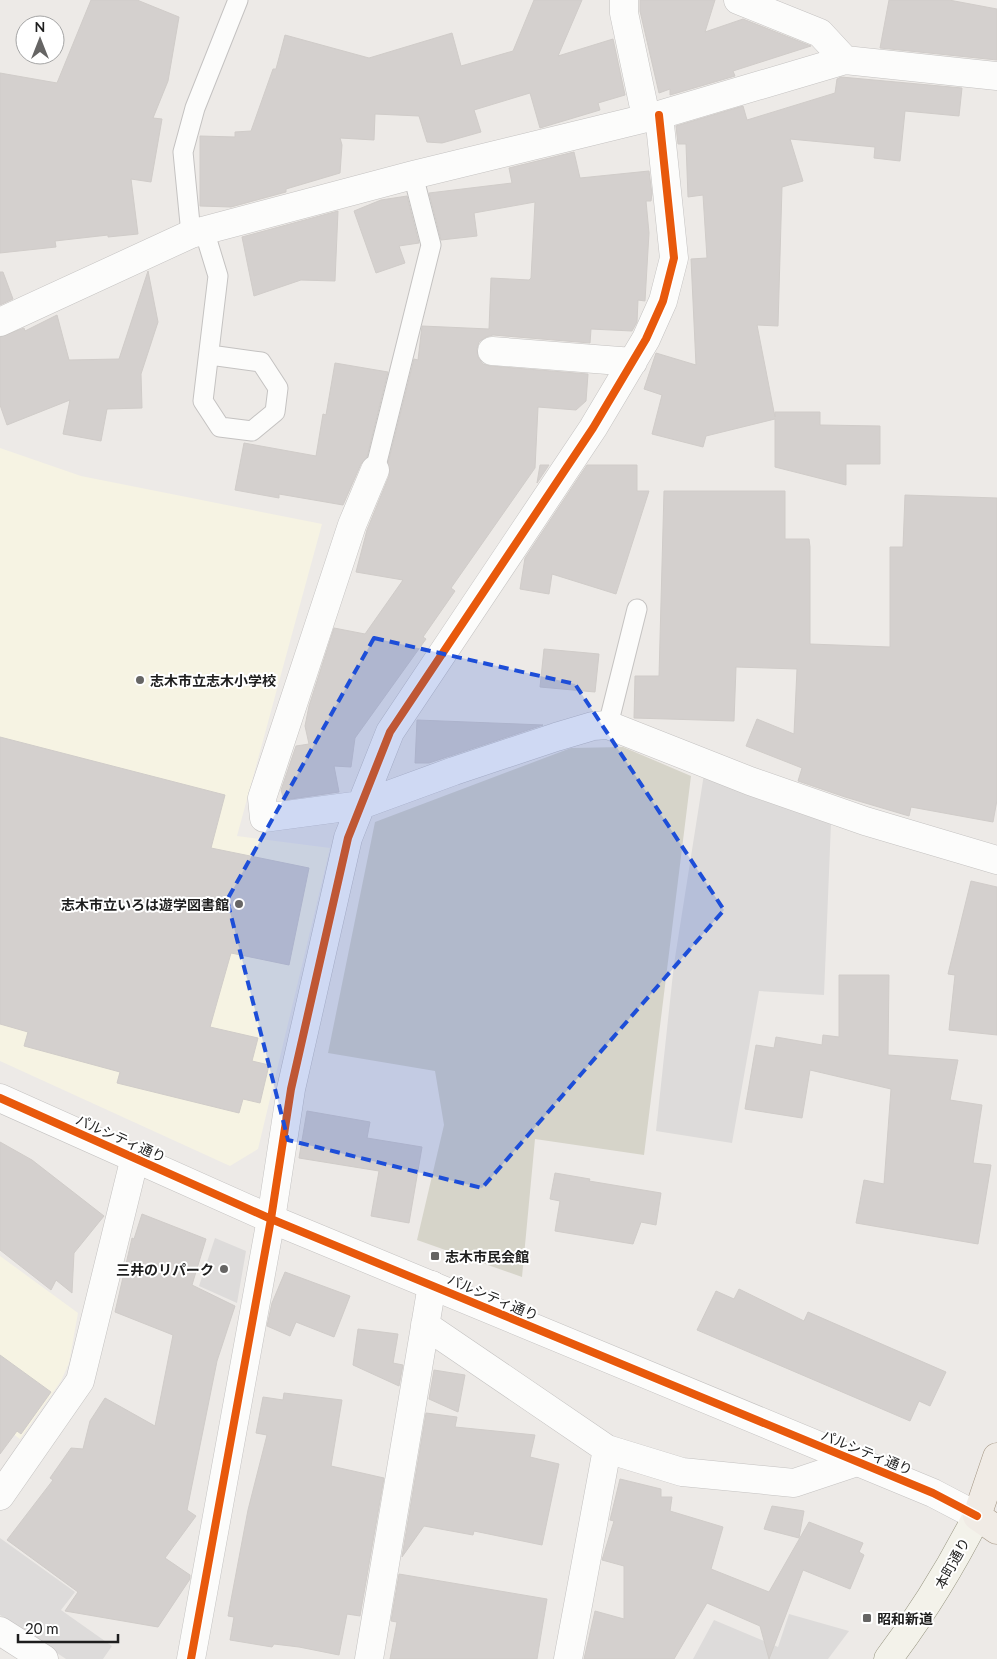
<svg xmlns="http://www.w3.org/2000/svg" width="997" height="1659" viewBox="0 0 997 1659" font-family="Lato,'Noto Sans JP',sans-serif">
  <rect width="100%" height="100%" fill="#edeae7"/>
  <path fill="#f6f3e3" d="M0,448L81,476L322,524L237,836L330,848L258,1149L230,1166L0,1061Z
    M0,1256L78,1313L69,1363L61,1381L20,1439L0,1424Z"/>
  <path fill="#d6d4c9" d="M623,747L691,776L644,1155L535,1139L522,1277L417,1240L444,1125L435,1071L328,1053L375,822L571,748Z"/>
  <path fill="#dddbda" d="M704,774L831,823L824,995L759,991L732,1143L656,1131L674,964Z
    M215,1238L246,1251L237,1303L199,1286Z
    M0,1538L75,1592L61,1610L112,1646L103,1659H66L0,1615Z
    M789,1614L849,1631L828,1659H693L714,1620L778,1647Z"/>
  <path fill="#d4d0ce" stroke="#d0ccc9" d="M91,0H137L179,17L168,81L153,118L162,119L151,182L131,179L138,234L108,237V235L55,241L56,247L0,253V73L57,83Z
    M534,0H582L558,56L613,39L625,95L598,103L600,110L540,128L530,93L474,110L481,132L442,143L427,142L419,116L375,114L374,140L340,138L342,145L340,173L286,189V192L231,207L200,206V136L235,137V132L251,131L273,69H276L285,35L369,58L452,33L461,66L513,51Z
    M640,0H715L705,32L743,19L811,46L733,71L735,76L670,95V89L659,93L640,11Z
    M889,0H949L997,9V60L880,48Z
    M841,77L962,88L959,116L905,111L900,161L874,158L875,147L790,139L803,181L782,187L778,326L757,325L775,417V412H820V425L880,426V464H846V485L775,467V419L706,436L703,447L652,434L662,395L644,389L656,353L696,365L691,259L707,258L703,195L688,197L686,144H678L676,126L743,106L747,120L835,93L837,79Z
    M574,152L580,178L649,171L652,194L651,201H646L649,233L645,301L638,300L637,322L632,331L591,329L590,343L493,335L486,337L479,342L477,349L478,357L483,364L490,366L588,374L586,401L576,410L538,407L535,468L451,588L455,591L423,637L426,639L355,738L351,767L334,766L339,792L284,800L281,790L296,746L309,744L305,726L309,706L334,628L365,634L403,580L356,572L367,530L389,476L388,463L414,359L418,360L422,326L489,329L491,278L529,280L531,278L535,202L474,213L477,236L441,240L429,193L512,183L509,168Z
    M407,196L419,243L399,246L405,263L376,273L354,211L381,200Z
    M338,211L335,281L301,280L254,296L242,237Z
    M148,271L158,322L141,374L142,408L107,409L101,441L63,434L70,400L7,425L0,405V337L24,328L25,331L57,315L69,360L119,359Z
    M0,272H3L13,299L0,305Z
    M335,363L388,372L367,457L361,464L343,505L279,494V498L235,490L244,443L316,456L323,414L326,415Z
    M540,465H549L537,483Z
    M587,465H637V491H649L616,594L552,574L549,594L520,589L525,558Z
    M664,491H785V539H809L810,547V644L890,647V547H903L905,495L997,498V800L993,822L911,807L909,816L845,797L798,781L802,768L746,746L757,719L794,734L797,669L736,667L734,721L634,718L635,676H659Z
    M544,649L599,654L595,692L540,687Z
    M417,720L543,725L429,763H415Z
    M0,737L225,795L211,848L309,868L289,965L231,953L210,1027L258,1038L252,1061L269,1065L260,1103L243,1099L239,1113L117,1083L120,1072L24,1046L28,1032L0,1024Z
    M971,881L997,887V1035L949,1030L955,975L948,974Z
    M839,975H889L888,1055L958,1060L950,1100L982,1105L973,1163L991,1165L978,1244L856,1223L864,1180L884,1184L891,1089L810,1070L802,1118L745,1109L756,1045L774,1048L776,1037L822,1045L823,1035L839,1037Z
    M307,1111L370,1122L367,1138L422,1147L409,1223L371,1216L379,1171L299,1158Z
    M0,1142L32,1160L104,1216L74,1253L72,1293L56,1280L51,1290L0,1250Z
    M555,1173L590,1179L589,1181L661,1193L656,1225L641,1222L633,1244L555,1231L560,1201L550,1199Z
    M142,1214L206,1239L192,1285L235,1306L217,1361L187,1510L196,1516L165,1558L190,1575V1579L158,1627L65,1611L78,1592L7,1540L53,1480L50,1478L71,1448L83,1449L90,1421L105,1398L155,1426L173,1335L115,1312L132,1238L134,1239Z
    M285,1272L350,1296L334,1337L296,1322L290,1336L267,1326L272,1303Z
    M739,1289L804,1321L808,1312L946,1372L930,1406L919,1401L910,1421L697,1330L716,1291L734,1299Z
    M358,1329L398,1334L393,1363L403,1365L399,1386L353,1365Z
    M0,1355L51,1392L21,1434L17,1431L0,1454Z
    M434,1370L465,1375L458,1412L429,1399Z
    M284,1393L342,1400L331,1466L384,1478L360,1616L347,1614L339,1655L299,1647L274,1644L272,1647L230,1640L234,1617L228,1616L248,1510L267,1435L256,1433L263,1397L283,1400Z
    M426,1413L457,1417L455,1427L535,1435L530,1457L559,1464L542,1545L474,1531L473,1535L424,1526L402,1557Z
    M620,1479L661,1489V1497H672L670,1511L723,1527L711,1569L769,1592L809,1522L863,1543L859,1552L864,1555L850,1589L803,1570L769,1659L760,1626L707,1603L674,1659H584L595,1611L624,1619V1566L602,1560L614,1521L610,1520Z
    M772,1506L804,1511L799,1538L764,1529Z
    M399,1574L547,1599L537,1659H390L397,1622L391,1621Z"/>
  <g fill="none" stroke-linecap="round" stroke-linejoin="round">
    <g stroke="#c4c2c1" stroke-width="21">
      <path id="service" d="M204,230L218,276L203,401L220,427L252,431L275,412L278,388L261,362L210,355
        M191,234L183,152L195,108L238,0
        M375,470L431,245L413,175
        M608,725L637,609"/>
    </g>
    <g stroke="#c4c2c1" stroke-width="29">
      <path id="minor" d="M624,0V13L646,117
        M738,0L820,33L845,60
        M0,322L191,234L413,175L659,115L845,60L997,76
        M492,351L633,362
        M375,470L352,525L262,798L264,818L361,805L454,771L556,737L593,726L608,725L750,781L865,821L997,860
        M425,1325L607,1449L682,1472L794,1483L857,1462
        M0,1496L80,1381L135,1157
        M0,1631L44,1659
        M191,1659L271,1219L291,1089L348,838L390,732L593,428L646,339L663,301L674,258L659,115
        M369,1659L432,1285
        M568,1659L607,1449"/>
    </g>
    <g stroke="#c4c2c1" stroke-width="29">
      <path id="tertiary" d="M0,1098L271,1219L933,1493L977,1516"/>
    </g>
    <g stroke="#979580" stroke-width="29">
      <path id="secondary" d="M888,1659C923,1613 951,1567 977,1516"/>
    </g>
    <g stroke="#a39684" stroke-width="29">
      <path id="primary" d="M997,1457L977,1516L997,1530"/>
    </g>
    <use href="#service" stroke="#fcfcfb" stroke-width="19"/>
    <use href="#minor" stroke="#fcfcfb" stroke-width="28"/>
    <use href="#tertiary" stroke="#fcfcfb" stroke-width="28"/>
    <use href="#secondary" stroke="#f3f2ea" stroke-width="28"/>
    <use href="#primary" stroke="#f0ebe5" stroke-width="28"/>
    <g stroke="#fff" stroke-width="11">
      <path id="cycleway" d="M0,1098L271,1219L933,1493L977,1516
        M191,1659L271,1219L291,1089L348,838L390,732L593,428L646,339L663,301L674,258L659,115"/>
    </g>
    <use href="#cycleway" stroke="#e8590c" stroke-width="8"/>
  </g>
  <path fill="#1d4ed8" fill-opacity="0.2" stroke="#1d4ed8" stroke-width="4" stroke-dasharray="10 6" stroke-linejoin="round" d="M374,638L575,684L724,910L482,1188L288,1140L227,900Z"/>
  <g fill="#666564" stroke="#fff" stroke-width="2">
    <circle cx="140" cy="680" r="5"/>
    <circle cx="239" cy="904" r="5"/>
    <rect x="430" y="1251" width="10" height="10" rx="2.5"/>
    <circle cx="224" cy="1269" r="5"/>
    <rect x="862" y="1613" width="10" height="10" rx="2.5"/>
  </g>
  <g text-anchor="middle" dominant-baseline="central" stroke-width="4" stroke-linejoin="round" paint-order="stroke">
    <g font-size="14" font-weight="bold" fill="#1e1e1e" stroke="#fff" text-anchor="start">
      <text x="150" y="680">志木市立志木小学校</text>
      <text x="229" y="904" text-anchor="end">志木市立いろは遊学図書館</text>
      <text x="445" y="1256">志木市民会館</text>
      <text x="214" y="1269" text-anchor="end">三井のリパーク</text>
      <text x="877" y="1618">昭和新道</text>
    </g>
    <g font-size="14" fill="#1e1e1e" stroke="#fff">
      <text transform="translate(121 1138) rotate(24)">パルシティ通り</text>
      <text transform="translate(493 1297) rotate(23)">パルシティ通り</text>
      <text transform="translate(867 1452) rotate(22)">パルシティ通り</text>
      <text transform="translate(952 1563) rotate(-61)">本町通り</text>
    </g>
  </g>
  <g transform="translate(40 40)"><circle r="24" fill="#ffffff" stroke="#a5a5a5"/>
  <path d="M0-4L9 19L0 12L-9 19Z" fill="#666564"/>
  <text y="-8" font-size="14" font-weight="bold" text-anchor="middle" fill="#1e1e1e">N</text>
  </g>
  <path d="M18 1634v8h100v-8" fill="none" stroke="#1e1e1e" stroke-width="2.5"/>
  <text x="25" y="1634" font-size="15" fill="#1e1e1e" stroke="#ffffff" stroke-width="4" paint-order="stroke">20 m</text>
</svg>
